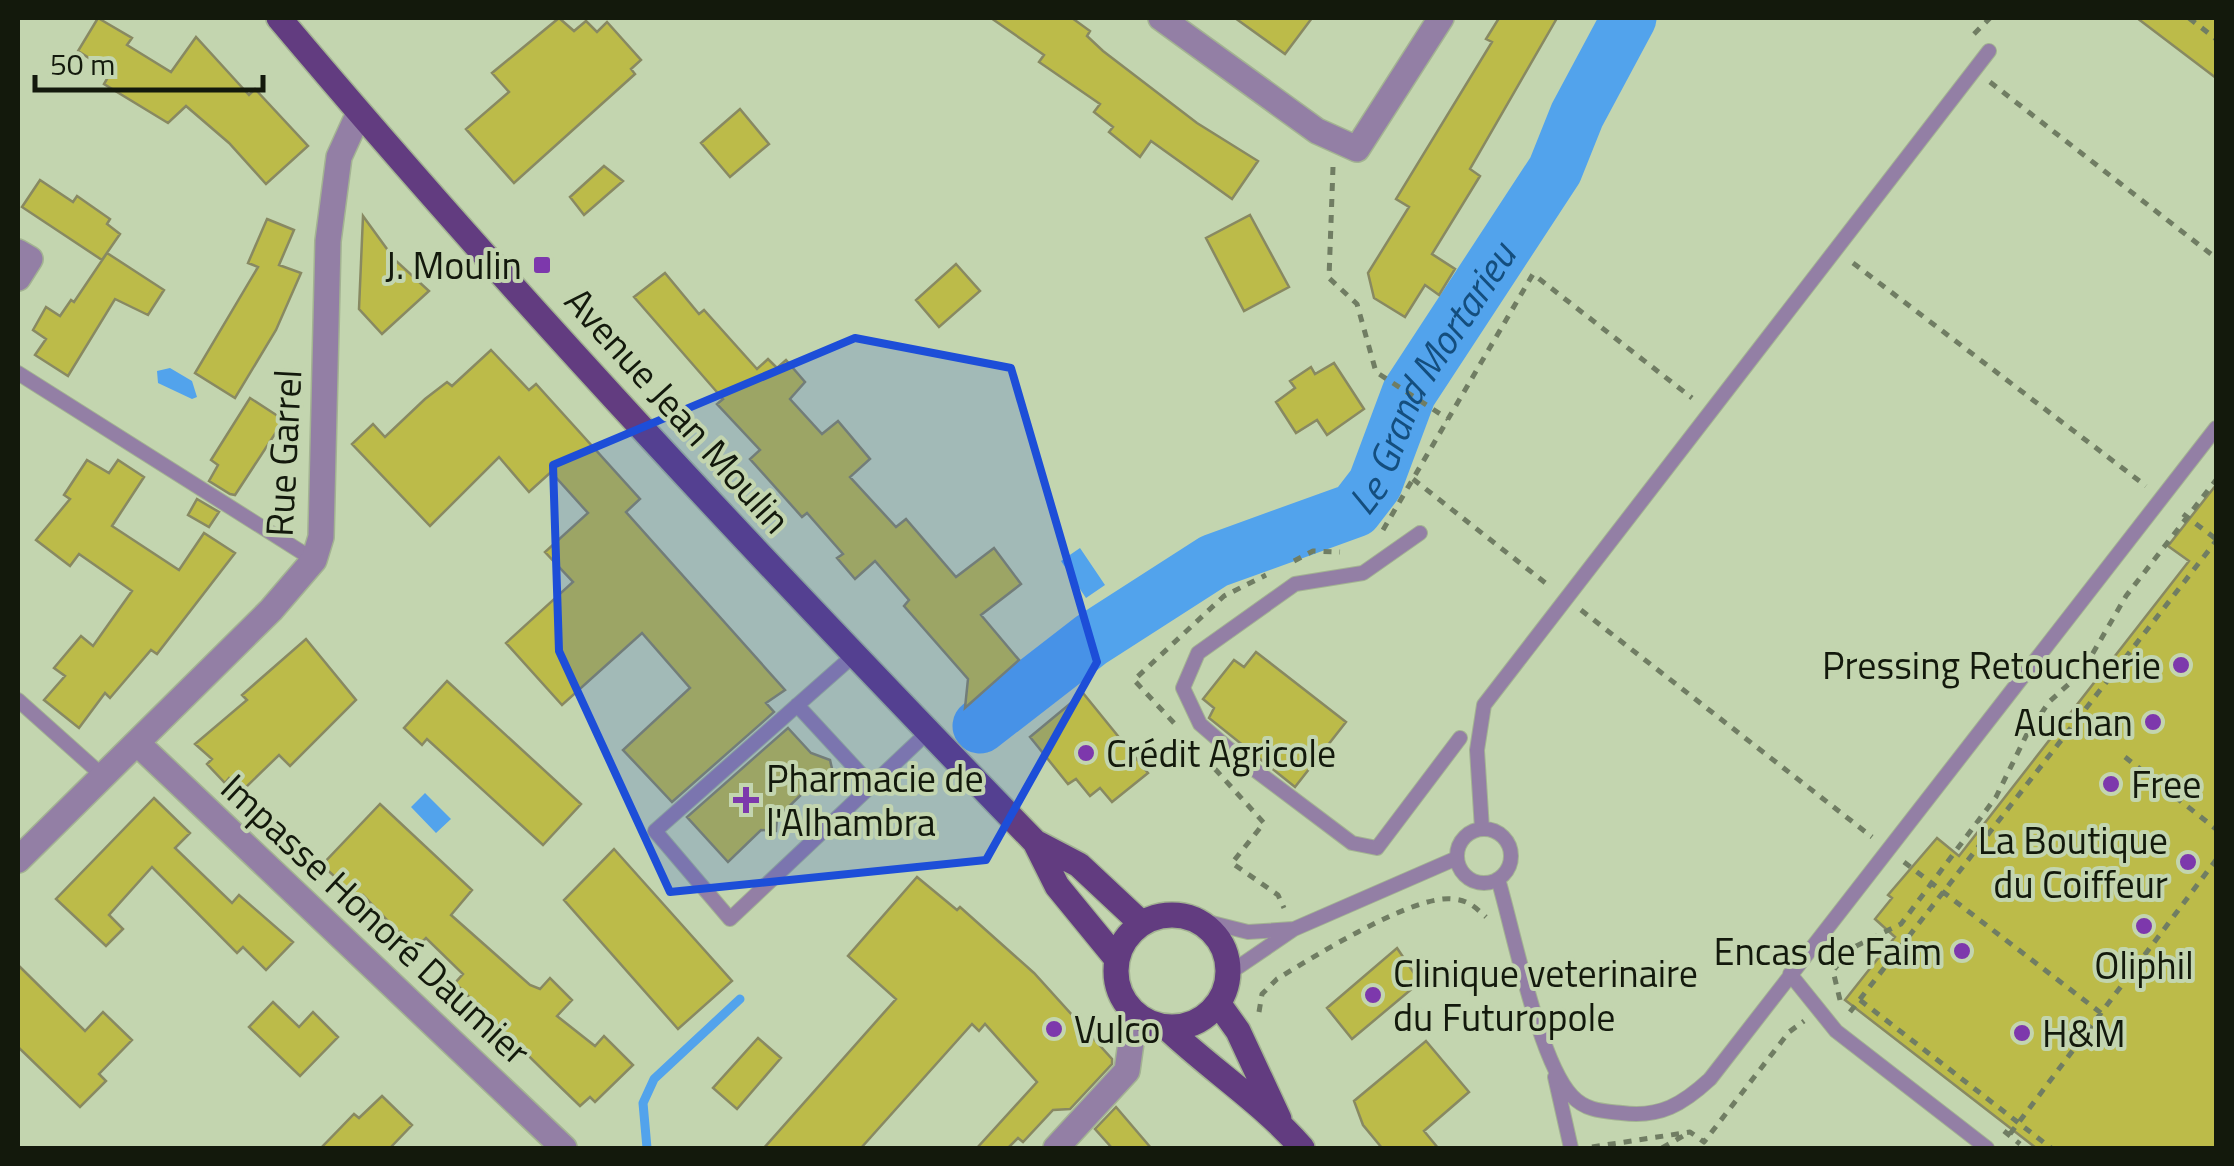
<svg xmlns="http://www.w3.org/2000/svg" width="2234" height="1166" viewBox="0 0 2234 1166" font-family="'Titillium Web',sans-serif">
  <rect width="100%" height="100%" fill="#c3d5af"/>
  <path fill="#52a3ec" d="M170,368L192,381L197,397L192,399L158,383L157,371Z
    M1080,548L1105,585L1086,598L1061,561Z
    M425,793L451,819L436,833L411,807Z"/>
  <g fill="none" stroke-linecap="round" stroke-linejoin="round">
    <path stroke="#52a3ec" stroke-width="9" d="M647,1148L643,1103L654,1079L740,999"/>
    <path stroke="#52a3ec" stroke-width="55" id="s1" d="M980,726L1091,640L1214,561L1355,510L1375,484L1409,393L1555,170L1577,115L1629,18"/>
  </g>
  <path fill="#bcbb49" stroke="#888962" stroke-width="2.5" d="M98,18L132,38L127,45L171,72L196,37L249,95L255,89L308,146L266,184L229,143L186,106L168,123L104,84L111,72L78,51Z
    M559,18L574,31L586,21L597,32L607,22L641,60L631,69L635,74L514,183L466,129L509,92L492,73Z
    M991,18H1072L1090,31L1087,36L1103,51L1197,123L1258,161L1232,199L1151,141L1140,157L1109,132L1113,127L1094,112L1100,104L1039,62L1044,55Z
    M1235,18H1312L1285,54Z
    M1499,18H1557L1470,169L1480,176L1432,254L1455,269L1439,295L1425,285L1405,317L1374,298L1368,273L1409,207L1396,199L1492,42L1486,39Z
    M2137,18H2216V78Z
    M740,109L769,144L730,177L701,143Z
    M604,166L623,181L584,215L570,197Z
    M40,180L73,202L77,196L110,219L107,224L120,234L102,260L22,207Z
    M1250,215L1289,287L1244,311L1206,238Z
    M363,216L395,260L429,291L382,334L359,309Z
    M267,219L294,230L279,265L301,273L276,330L235,398L195,373L258,267L248,263Z
    M107,253L164,290L148,315L115,299L68,376L35,355L46,339L33,330L46,307L60,316L71,300L74,302Z
    M956,264L980,291L939,327L916,300Z
    M665,273L699,314L704,310L757,369L768,359L777,368L786,360L805,382L790,399L822,434L838,421L870,459L850,477L896,527L906,519L956,577L994,548L1021,584L981,615L1019,660L965,708L968,679L904,606L909,600L875,561L855,579L837,558L843,554L807,513L802,517L750,459L760,450L717,404L723,399L634,297Z
    M491,350L529,390L536,384L640,499L626,512L785,690L766,703L774,712L672,802L623,750L690,688L642,633L562,705L506,643L573,582L545,552L588,513L551,472L529,492L499,457L430,526L352,444L373,424L385,437L425,399L447,382L452,386Z
    M1334,363L1364,409L1327,435L1317,420L1296,433L1276,402L1295,388L1290,381L1311,367L1315,374Z
    M250,398L284,420L235,495L230,494L209,481L218,465L211,460Z
    M87,460L109,473L118,460L144,477L112,526L179,570L204,533L235,553L157,654L151,650L110,698L105,693L79,728L44,700L65,676L54,668L81,636L93,646L132,591L79,554L70,566L36,540L70,499L64,495Z
    M2216,485V1148H2036L1845,1000L1895,937L1875,919L1892,898L1888,895L1937,838L1959,856L2189,561L2168,546Z
    M197,499L219,512L209,527L188,515Z
    M306,639L356,700L290,766L279,755L242,791L229,778L225,783L207,764L212,759L195,744L247,700L242,695Z
    M1256,652L1346,722L1295,787L1209,718L1214,708L1203,699L1234,660L1244,667Z
    M447,681L581,804L543,845L427,739L422,745L404,728Z
    M1083,693L1148,773L1112,802L1100,788L1090,796L1076,779L1068,784L1030,737Z
    M788,728L811,753L830,760L834,777L824,787L808,788L777,818L776,831L761,830L728,862L687,817Z
    M154,798L190,833L175,848L232,903L239,895L293,942L266,970L243,947L237,953L152,867L109,915L123,929L106,946L56,899Z
    M380,804L472,890L451,915L530,985L540,989L550,978L572,1000L557,1016L595,1046L604,1036L633,1065L595,1102L590,1097L580,1106L549,1076L455,983L463,974L426,938L415,949L363,895L359,899L322,865Z
    M614,849L732,981L678,1029L564,900Z
    M917,877L957,910L960,907L1034,973L1112,1059V1064L1070,1109L1053,1110L1023,1142L1018,1138L1008,1148H977L1037,1082L985,1024L979,1031L972,1024L861,1148H764L896,999L848,956Z
    M1397,948L1420,982L1352,1039L1327,1008Z
    M18,965L85,1031L103,1012L132,1040L99,1074L106,1081L80,1107L18,1047Z
    M273,1002L299,1027L313,1012L338,1037L300,1076L249,1027Z
    M758,1038L781,1058L737,1109L713,1088Z
    M1426,1041L1469,1092L1424,1131L1438,1148H1382L1363,1125L1354,1101Z
    M382,1096L412,1125L390,1148H321L354,1114L359,1118Z
    M1116,1107L1151,1148H1112L1095,1129Z"/>
  <g fill="none" stroke-linecap="round" stroke-linejoin="round">
    <g stroke="#a3b392" stroke-width="16">
      <path id="service" d="M18,373L314,560
        M1420,533L1363,573L1295,584L1198,653L1183,688L1200,724L1243,761L1352,843L1377,848L1460,738
        M854,655L655,831L730,919L928,732
        M18,700L103,776
        M797,705L871,785
        M1482,829L1477,750L1484,705L1989,51
        M1457 856a27 27 0 1 1 54 0a27 27 0 1 1-54 0Z
        M1498,879C1513,929 1539,1062 1572,1096C1586,1111 1603,1111 1622,1113C1660,1118 1683,1104 1710,1079L2216,428
        M1192,918L1248,932L1293,929
        M1228,974L1294,929L1457,858
        M1790,974L1836,1031L1987,1148
        M1555,1077L1571,1148"/>
    </g>
    <g stroke="#a3b392" stroke-width="28">
      <path id="minor" d="M1161,18L1317,131L1357,149L1441,18
        M18,252L30,259L18,278
        M137,743L564,1148
        M18,860L271,610L314,560L321,537L328,241L339,157L359,113
        M1056,1148L1127,1071L1135,1014"/>
    </g>
    <g stroke="#a3b392" stroke-width="28">
      <path id="primary" d="M279,18C519,303 775,574 1035,842L1057,886L1116,958
        M1035,842L1079,865L1141,923
        M1116 971a56 56 0 1 1 112 0a56 56 0 1 1-112 0Z
        M1218,1003L1238,1031L1279,1119
        M1166,1027C1210,1069 1263,1103 1302,1148"/>
    </g>
    <path stroke="#707d63" stroke-width="5" stroke-dasharray="8 8" stroke-linecap="butt" d="M2189,18L2216,39
      M1974,34L1990,18
      M1990,82L2216,258
      M1333,167L1329,278L1357,304L1376,372L1448,419
      M1853,263L2146,486
      M1413,479L1548,585
      M2183,514L2216,539
      M1383,530L1533,274L1692,398
      M1294,561L1313,551L1340,552
      M1581,610L1872,837
      M1174,723L1134,680L1224,596L1266,575
      M2125,757L2216,829
      M1215,769L1264,823L1232,863L1278,895L1284,908
      M1904,862L2101,1013
      M1840,1000L1833,971L1850,949L1901,924L1996,797L2026,736L2049,702L2082,672L2126,596L2216,480
      M1860,1000L2051,1148
      M1259,1012L1262,994L1277,979C1313,957 1414,894 1453,899C1468,900 1475,907 1486,917
      M1850,1012L2216,541
      M2004,1131L2020,1144
      M2010,1134L2216,860
      M1592,1147L1690,1132L1704,1142L1789,1032L1804,1021
      M1662,1148L1683,1136"/>
    <use href="#service" stroke="#937fa5" stroke-width="14"/>
    <use href="#minor" stroke="#937fa5" stroke-width="25"/>
    <use href="#primary" stroke="#623c80" stroke-width="25"/>
  </g>
  <path fill="#1d4ed8" fill-opacity="0.2" stroke="#1d4ed8" stroke-width="8" stroke-linejoin="round" d="M855,338L1011,368L1097,662L986,860L670,892L559,651L553,465Z"/>
  <g fill="#7d38ac" stroke="#c3d5af" stroke-width="4">
    <rect x="532" y="255" width="20" height="20" rx="5"/>
    <circle cx="2181" cy="665" r="10"/>
    <circle cx="2153" cy="722" r="10"/>
    <circle cx="1086" cy="753" r="10"/>
    <circle cx="2111" cy="784" r="10"/>
    <path d="M741 785h10v10h10v10h-10v10h-10v-10h-10v-10h10z"/>
    <circle cx="2188" cy="862" r="10"/>
    <circle cx="2144" cy="926" r="10"/>
    <circle cx="1962" cy="951" r="10"/>
    <circle cx="1373" cy="995" r="10"/>
    <circle cx="1054" cy="1029" r="10"/>
    <circle cx="2022" cy="1033" r="10"/>
  </g>
  <g text-anchor="middle" dominant-baseline="central" stroke-width="8" stroke-linejoin="round" paint-order="stroke">
    <g font-size="38" fill="#13190c" stroke="#c3d5af" text-anchor="start">
      <text x="522" y="265" text-anchor="end">J. Moulin</text>
      <text x="2161" y="665" text-anchor="end">Pressing Retoucherie</text>
      <text x="2133" y="722" text-anchor="end">Auchan</text>
      <text x="1106" y="753">Crédit Agricole</text>
      <text x="766" y="778">Pharmacie de<tspan x="766" dy="44">l'Alhambra</tspan></text>
      <text x="2131" y="784">Free</text>
      <text x="2168" y="840" text-anchor="end">La Boutique<tspan x="2168" dy="44">du Coiffeur</tspan></text>
      <text x="1942" y="951" text-anchor="end">Encas de Faim</text>
      <text x="2144" y="965" text-anchor="middle">Oliphil</text>
      <text x="1393" y="973">Clinique veterinaire<tspan x="1393" dy="44">du Futuropole</tspan></text>
      <text x="1074" y="1029">Vulco</text>
      <text x="2042" y="1033">H&amp;M</text>
    </g>
    <g font-size="38" fill="#13190c" stroke="#c3d5af">
      <text transform="translate(678 410) rotate(48)">Avenue Jean Moulin</text>
      <text transform="translate(283 453) rotate(-87)">Rue Garrel</text>
      <text transform="translate(376 919) rotate(43)">Impasse Honoré Daumier</text>
    </g>
    <g font-size="40" font-style="italic" fill="#144e7e" stroke="#c3d5af">
      <text stroke="none"><textPath href="#s1" startOffset="590">Le Grand Mortarieu</textPath></text>
    </g>
  </g>
  <rect width="2234" height="1166" fill="none" stroke="#13190c" stroke-width="40"/>
  <path d="M35 75v15h228v-15" fill="none" stroke="#13190c" stroke-width="5"/>
  <text x="50" y="75" font-size="30" fill="#13190c" stroke="#c3d5af" stroke-width="8" paint-order="stroke">50 m</text>
</svg>
